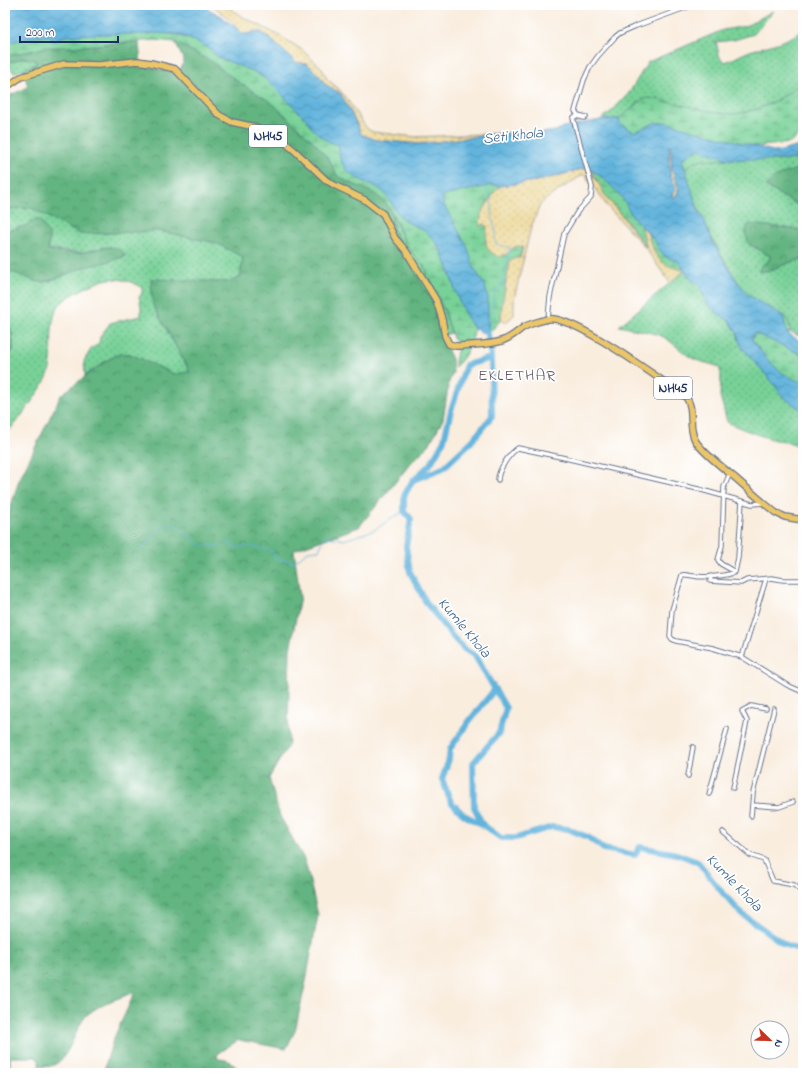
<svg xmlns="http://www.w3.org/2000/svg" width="808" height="1078" viewBox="0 0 808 1078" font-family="'Indie Flower',sans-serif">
  <defs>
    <pattern id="grass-dots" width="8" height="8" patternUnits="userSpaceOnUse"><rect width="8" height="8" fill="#78d298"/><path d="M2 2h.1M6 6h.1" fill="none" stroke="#62ab7f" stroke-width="1.8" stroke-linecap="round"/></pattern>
    <pattern id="forest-crowns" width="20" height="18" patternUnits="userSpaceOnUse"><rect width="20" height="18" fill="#62b480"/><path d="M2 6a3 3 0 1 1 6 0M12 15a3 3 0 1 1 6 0" fill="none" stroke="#50936c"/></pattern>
    <pattern id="wetland-marsh" width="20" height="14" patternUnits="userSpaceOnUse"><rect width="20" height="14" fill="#78d298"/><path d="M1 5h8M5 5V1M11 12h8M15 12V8" fill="none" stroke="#62ab7f"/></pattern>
    <pattern id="sand-dots" width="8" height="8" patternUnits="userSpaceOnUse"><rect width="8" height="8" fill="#eeda9e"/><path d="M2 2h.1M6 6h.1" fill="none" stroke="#ccbb8a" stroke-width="1.8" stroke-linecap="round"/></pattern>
    <pattern id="water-waves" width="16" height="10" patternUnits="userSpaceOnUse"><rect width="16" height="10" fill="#62b4dd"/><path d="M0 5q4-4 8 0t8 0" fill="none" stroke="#5093b6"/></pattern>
  </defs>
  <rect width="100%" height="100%" fill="#fff"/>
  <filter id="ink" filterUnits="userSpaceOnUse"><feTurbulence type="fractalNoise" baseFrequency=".025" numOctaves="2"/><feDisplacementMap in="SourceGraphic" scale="8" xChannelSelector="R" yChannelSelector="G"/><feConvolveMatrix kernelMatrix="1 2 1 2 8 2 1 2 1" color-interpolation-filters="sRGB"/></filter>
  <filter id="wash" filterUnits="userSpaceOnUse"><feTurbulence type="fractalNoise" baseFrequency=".012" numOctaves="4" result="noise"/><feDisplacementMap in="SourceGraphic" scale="16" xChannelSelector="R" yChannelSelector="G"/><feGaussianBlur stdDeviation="0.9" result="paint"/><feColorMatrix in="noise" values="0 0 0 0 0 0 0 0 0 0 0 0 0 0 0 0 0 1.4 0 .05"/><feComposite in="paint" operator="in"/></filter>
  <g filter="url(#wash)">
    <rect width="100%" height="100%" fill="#f9edde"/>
    <path fill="url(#grass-dots)" stroke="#4a807b" d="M773,11L754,34L734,40L716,42C719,49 717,57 724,62C733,60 741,54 750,51C769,45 787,42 803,30V80C787,98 757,112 733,114C716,116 698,108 682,105C671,103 661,101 651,99L619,119L600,120L612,111L629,93L648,62L723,30L746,26Z
      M24,58L35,60L36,64L14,73L10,67L5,70V63Z
      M803,150V170L799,169L765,186L803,208V230L764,226L749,244L770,256L769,261L761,266L759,272C774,271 788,261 803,259V338L791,332C790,329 790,326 789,323C784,311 759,305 749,296C741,288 734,276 728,266C709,236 694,204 685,169L694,161L728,159L784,160L796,159Z
      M32,208L80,234L160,231L216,243L243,257L240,277L229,282L151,279L153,305L190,372L174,374L130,354H119L104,362L85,376L84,361L91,349L99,343L100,337L110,323L141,316V307L139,297L142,293V288C134,281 115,277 104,280C94,283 62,298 58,307C47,327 55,352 49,373C47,382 13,429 5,434V363L13,350L8,321L5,319V273C18,269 30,283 43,282C56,281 68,272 80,268C95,263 111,262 125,256L112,248L107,247L96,249L80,253L48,249V244L40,220H35L25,226L5,231V209Z
      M392,212C397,227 404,242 413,254C417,259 422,262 425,268C437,288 445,311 451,333L441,336L435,306L399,245L393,228Z
      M684,271L691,279L700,286L707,304L720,315L730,321L737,333L741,346L774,384L783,397L803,411V446C796,445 791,443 784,441C781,440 778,441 775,440C760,436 741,429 727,422L720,396L721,374L719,367C710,363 701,363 692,358C681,352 672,340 659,335C646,331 632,329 619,326Z"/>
    <path fill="url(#forest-crowns)" stroke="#3e726f" d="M139,42L141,65L178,74L184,61L175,42L211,61L240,83L271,102L317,145L329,160L337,175L346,181L370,191L385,202L392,212L393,228L399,245L435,306L441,336L452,359L453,373L449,382L443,419L429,445L411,463L359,527L294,550L300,597L290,650L288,728L289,744L269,778L280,816L305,861L318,915L306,981L295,1031L286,1049L239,1040L218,1053L217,1058C221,1060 225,1059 229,1061C235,1064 237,1069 242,1072L241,1073H103L113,1040L135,992C118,999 103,1002 88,1014C72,1028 70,1073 39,1066V1060L35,1057H10L11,1073H5V525L19,480L61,395L104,362L119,354H130L174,374L190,372L153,305L151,279L229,282L240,277L243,257L216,243L160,231L80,234L32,208L5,209V98L28,87L23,69L36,64L35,60L24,58L5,63V56L49,47H69Z
      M799,169L803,170V208L765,186C775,176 785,172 799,169Z
      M35,220H40L48,233L50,239L48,244V250C55,251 72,254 79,253C93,253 116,238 125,256L103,263L81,268L60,277L43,282H38L12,272L5,273V231L25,226Z
      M749,224L803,230V259C788,261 774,271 759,272L761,266L769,261L770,256L749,244L745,233Z
      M5,319C11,323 14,342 13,349C12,353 7,359 5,363Z"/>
    <path fill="url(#wetland-marsh)" stroke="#4a807b" d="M50,14L177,35L200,43L220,47L269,82L307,120L310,126L330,142L344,146L425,196L438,246L445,258L449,273L464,312L474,328C474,342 465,358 455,367V362L458,345L453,338L445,312L424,266L413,254L406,244L392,212L385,202L370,191L346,181L337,175L329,160L317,145L271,102L240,83L211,61L175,42L155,40L69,47H49L5,56V22Z
      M803,80V132L790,143L762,146L741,145L634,132L620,124L619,119L642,100L646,98C670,100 693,109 718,113C746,118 785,101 803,80Z
      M664,131L727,157L741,159H728L694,161L685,169C694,204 709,236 728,266C734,276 741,288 749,296C759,305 784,311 789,323C790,326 790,329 791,332L787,333L765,325L715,256Z
      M623,159L645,239L648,250L630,225L605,195L590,168H586L557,176V173Z
      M492,185L501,186C489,195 482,211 480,226L485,224L487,226C487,236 484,249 495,254C504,251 514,244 523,246L519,258H516L510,262L502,305L501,320L488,334L434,195L442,196Z
      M646,214L678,259L684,271C677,268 669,268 664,263C648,250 648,232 646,214Z
      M755,333L803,355V395L770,363L752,340Z"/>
    <path fill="url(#sand-dots)" stroke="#84847e" d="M210,5H222L228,7L241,16L282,37L302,50L322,68L327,79L339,89L346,98L365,126L369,130L373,132L416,137L503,133L420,144L376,140L361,134L356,121L332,88L326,85L318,74L307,64L296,62L255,31C238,39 238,26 228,18C223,13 216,8 210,5Z
      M668,145L671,147L672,170L679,189L676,196L645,226C651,242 653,261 672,267C676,269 680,269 684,271L670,283L644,246L607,206L595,188L588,181L587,176L582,175L546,199L540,205L531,227L514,299V315L505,323L501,320L502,305L510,261L516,258H520L523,247C515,244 513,248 508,253C505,255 501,256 498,257L488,250L486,243L487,226L485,224L480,226L481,214L495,191L501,186L542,180L586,168H590L605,195L647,248L641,225L675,185L670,176Z"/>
    <path fill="url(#water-waves)" stroke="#3e729e" fill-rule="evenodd" d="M5,5H201L220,15L243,34H249L255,31L261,32L267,36L296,62L307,64L312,68L318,74L326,85L340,93L351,112L361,134L376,140L420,144L503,133H540L556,131L563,127L600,120L619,119L620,124L634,132L655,123L666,122L696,131L777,152L803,145V150L796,159L784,160L728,159L698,149L682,159L698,210L703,218L713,243L734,277L748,295L783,316L787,333L803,343V355L755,333L752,337V340C766,358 780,377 803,382V411L783,397L774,384L741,346L737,333L730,321L720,315L707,304L700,286L691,279L678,261C662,258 662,252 654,240C648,232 640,225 633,217C629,212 627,205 623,199C617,191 595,169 586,168L542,180L501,186L492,185L442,196L444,205L467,246L474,268L485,286L488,298V334C483,332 477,331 474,328C471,325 469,321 467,317C455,298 453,278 444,258C440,246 432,236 422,229C414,225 405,223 399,215C392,207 390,197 381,190C368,181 346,178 341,160C339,156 339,150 339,145C327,143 312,131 307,120L269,82L259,74L218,57L210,49L200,43L177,34L154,33L149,34C129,35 67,31 54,41L48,36L31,38L5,43ZM669,145L671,147L672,170L679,189L676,196L673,198L672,194L676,191L675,185L670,176Z"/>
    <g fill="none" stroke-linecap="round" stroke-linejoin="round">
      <path stroke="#62b4dd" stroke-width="1" d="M484,187L491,197L493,222L496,231L495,243L499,245L510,248L502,285L495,292L488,334
        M142,549L162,525H175L188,534L198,544L216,546L231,543L233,548L250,546L272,551L276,559L294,562L308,551L319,550L325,536L344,540L374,530L404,511"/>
      <path stroke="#62b4dd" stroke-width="6" d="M482,329L488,334L491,356L492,416L472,441L443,468L413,480L404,496V511L411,519L406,546L410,572L427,604L451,635L464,649L475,656L506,708L499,733L473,763L474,807L483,825L501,838H516L552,827L568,829L588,837L604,849L635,855L640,847L677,854L698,862L722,892L742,914L784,944L803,951
        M416,478L431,463L444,440L451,410L466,365L491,358
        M483,825L464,815L451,802L442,779L449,759L450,749L470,720L495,689"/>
    </g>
  </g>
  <g filter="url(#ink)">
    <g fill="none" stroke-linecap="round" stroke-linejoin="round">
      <g stroke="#69728b" stroke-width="5.5">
        <path id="minor" d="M548,319L550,297L564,234L578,211L591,197L592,187L573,118L576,116L584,118L586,117L578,115L575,111L584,80L590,67L598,56L615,37L620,33L636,26L693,5
          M730,473L724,487L722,546L718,560L721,564L735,572
          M498,480C498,470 509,454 518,448L565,458L698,489L752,504L764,503
          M742,501L738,558L735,572C728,576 703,578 694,576C690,576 687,574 682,575L672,610L670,636L672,639L676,641L713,648L742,657L787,685L803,692
          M711,576L710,581L741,583L747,580L772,578L783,580H803
          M742,657L766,579
          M688,776L693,747
          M733,788L747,721L742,711L751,706L766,709
          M709,794L727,729
          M752,805L779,807L793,802
          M751,816L753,793L774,709
          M723,832L750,855L764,860L773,881L794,885L803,893"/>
      </g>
      <g stroke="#69728b" stroke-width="8">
        <path id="primary" d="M5,88L21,77L64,64L99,65L137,61L151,63L175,69L219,115L232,122L255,127L264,133L283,141L295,151L326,180L334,185L365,200L383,214L395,238L406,251L436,300L442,319L445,336L449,344L456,346C469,345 493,345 504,340C512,337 518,331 524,327C531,323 540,321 548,319C574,315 660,380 685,396C696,409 687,425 695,440C701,451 723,468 733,476C747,488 761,501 776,513L785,517L803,520"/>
      </g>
      <use href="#minor" stroke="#fff" stroke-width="3.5"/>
      <use href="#primary" stroke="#ebc669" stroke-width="5.5"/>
    </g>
  </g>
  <g text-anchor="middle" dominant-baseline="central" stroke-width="3.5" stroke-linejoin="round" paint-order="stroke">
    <g fill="#fff" stroke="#5f6d8e" stroke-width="1">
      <rect x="249" y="125" width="38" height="22" rx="3"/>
      <rect x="654" y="377" width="38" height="22" rx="3"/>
    </g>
    <g font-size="13" font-weight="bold" fill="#1b2f5e">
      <text x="268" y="136">NH45</text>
      <text x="673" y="388">NH45</text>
    </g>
    <g font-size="15" font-style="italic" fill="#345e8a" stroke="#fff">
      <text transform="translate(513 136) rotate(-6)">Seti Khola</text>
      <text transform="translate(464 628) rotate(50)">Kumle Khola</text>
      <text transform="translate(734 883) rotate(46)">Kumle Khola</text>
    </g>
    <g font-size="16" letter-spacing="1" fill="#605361" stroke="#fff">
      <text x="517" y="376">EKLETHAR</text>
    </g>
  </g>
  <rect width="808" height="1078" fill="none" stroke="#fff" stroke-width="20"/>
  <g transform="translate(770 1040) rotate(113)"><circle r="19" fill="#ffffff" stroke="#a4acbf"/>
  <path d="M0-3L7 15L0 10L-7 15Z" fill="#c8321e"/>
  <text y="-6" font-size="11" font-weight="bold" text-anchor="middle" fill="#1b2f5e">N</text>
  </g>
  <path d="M20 36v6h98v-6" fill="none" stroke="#1b2f5e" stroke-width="2"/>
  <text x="26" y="36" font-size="12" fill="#1b2f5e" stroke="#ffffff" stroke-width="3" paint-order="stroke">200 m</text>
</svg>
